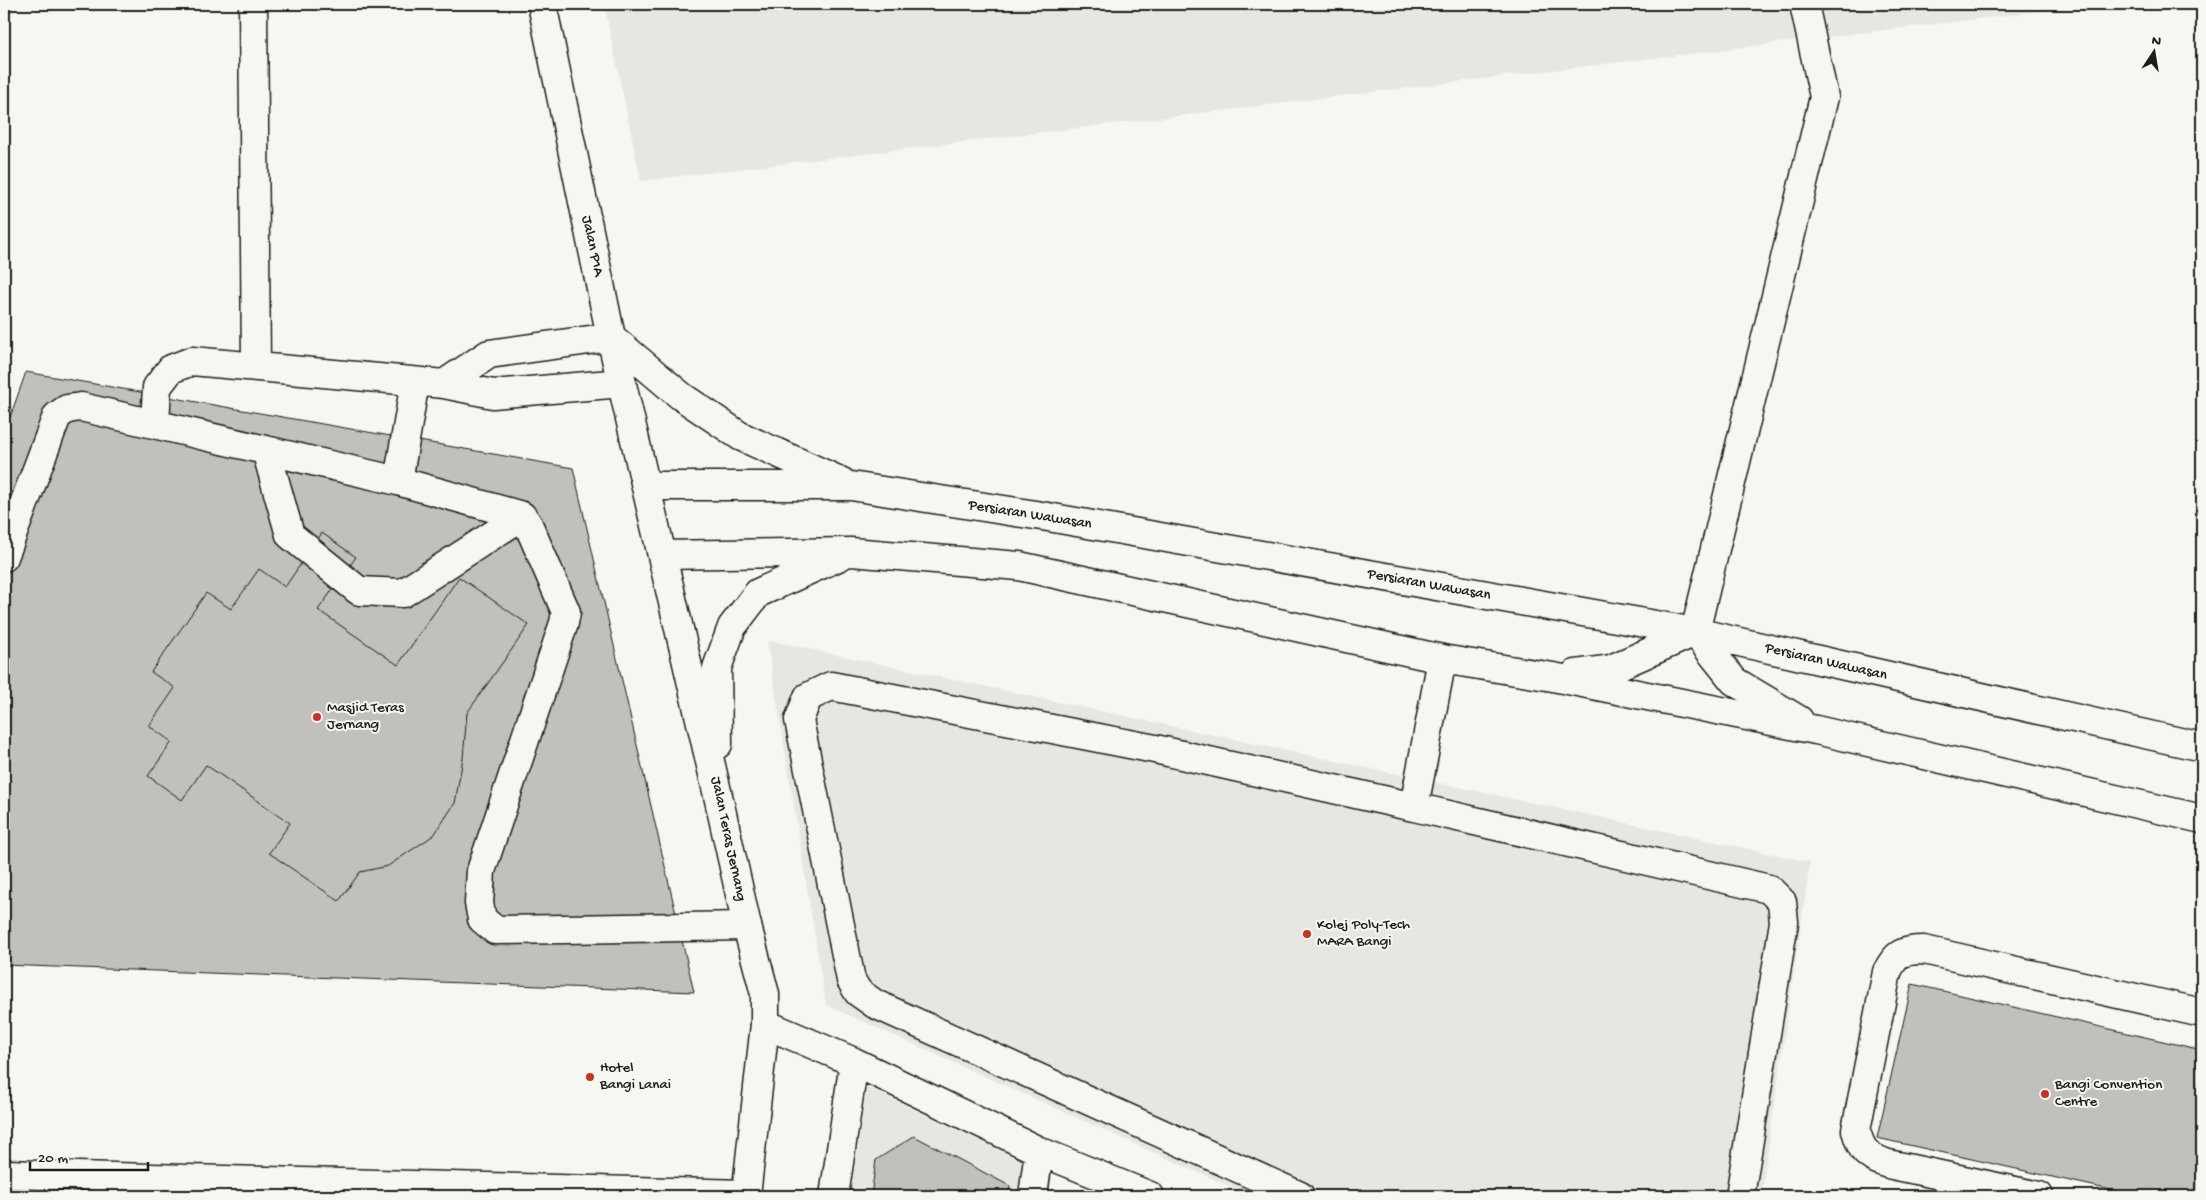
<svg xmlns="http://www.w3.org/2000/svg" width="2206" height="1200" viewBox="0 0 2206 1200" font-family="'Gochi Hand',sans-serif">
  <rect width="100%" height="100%" fill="#f6f6f2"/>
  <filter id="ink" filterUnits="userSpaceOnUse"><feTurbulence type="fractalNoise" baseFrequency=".02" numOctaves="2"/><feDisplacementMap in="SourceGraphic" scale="10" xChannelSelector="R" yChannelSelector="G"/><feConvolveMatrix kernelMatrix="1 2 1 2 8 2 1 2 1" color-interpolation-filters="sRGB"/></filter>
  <g filter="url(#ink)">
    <path fill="#e6e6e2" d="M604,4H2099L641,181Z
      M767,640L1810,862L1761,1196H1251L826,1005Z
      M867,1087L1023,1161L1018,1196H850Z"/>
    <path fill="#c0c0bd" stroke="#1c1c1c" d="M26,372L573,468L694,992L4,965V434Z
      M322,533L356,557L318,610L398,665L459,577L529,625L467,713L463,758L455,803L434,835L388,866L360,872L339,901L269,853L290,823L206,765L182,800L148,776L172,742L149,726L175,688L151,672L206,593L231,609L259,569L285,587Z
      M1912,984L2202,1050V1196H2138L1877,1138Z
      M914,1136L1010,1186L1008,1196H871L876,1160Z"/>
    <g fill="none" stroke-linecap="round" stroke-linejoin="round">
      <g stroke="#1c1c1c" stroke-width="31">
        <path id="minor" d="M253,4L256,366
          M444,384L489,354L611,337
          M155,424L157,387L171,369L192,361L444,384L493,394L622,383
          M266,450L290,535L359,591L403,593L522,516
          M398,481L415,382
          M4,557L57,416L67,409L81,407L398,481L522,516L528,524L566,612L564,623L481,871L479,903L482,919L495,930L747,926
          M1695,632L1824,97L1804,4
          M1414,807L1769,889L1782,902L1784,922L1740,1196
          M765,1024L854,1062L1039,1151L1150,1196
          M4,1174L746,1194
          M834,1196L854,1062
          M1033,1196L1039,1151
          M1300,1196L875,1004L858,992L851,980L799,720L808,697L831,686L1155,749L1414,807L1442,659
          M2039,1196L1888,1164C1867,1157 1861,1151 1856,1130L1887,972C1896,953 1903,950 1924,950L2202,1013"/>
      </g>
      <g stroke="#1c1c1c" stroke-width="31">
        <path id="major" d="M542,4L611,337L719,800L747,926L765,994V1024L746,1196
          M611,337L681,396L740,436L842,482
          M646,486H851L1048,517L1695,632L2202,747
          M662,555L851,552L1019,566L1442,659L1553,677L1816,730L2202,819
          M1695,632L1734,681L1799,720
          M1575,674L1611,669L1695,632
          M718,744L717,668L732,627L758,593L840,556"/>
      </g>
      <use href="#minor" stroke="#f6f6f2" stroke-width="28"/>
      <use href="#major" stroke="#f6f6f2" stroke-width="28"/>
    </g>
  </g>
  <g fill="#c8321e" stroke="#f6f6f2" stroke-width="2">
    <circle cx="317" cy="717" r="5"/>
    <circle cx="1307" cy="934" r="5"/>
    <circle cx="590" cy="1077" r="5"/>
    <circle cx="2045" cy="1094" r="5"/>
  </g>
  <g text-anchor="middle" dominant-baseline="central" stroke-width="4" stroke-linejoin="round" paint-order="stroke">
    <g font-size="15" fill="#1c1c1c" stroke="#f6f6f2">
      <text transform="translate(592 246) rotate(78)">Jalan P1A</text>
      <text transform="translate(1030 515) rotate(9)">Persiaran Wawasan</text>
      <text transform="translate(1429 585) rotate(10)">Persiaran Wawasan</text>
      <text transform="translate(1826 662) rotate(13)">Persiaran Wawasan</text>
      <text transform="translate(728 839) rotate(78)">Jalan Teras Jernang</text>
    </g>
    <g font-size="15" fill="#1c1c1c" stroke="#f6f6f2" text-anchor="start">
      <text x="327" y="708">Masjid Teras<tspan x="327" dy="17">Jernang</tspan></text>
      <text x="1317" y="925">Kolej Poly-Tech<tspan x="1317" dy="17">MARA Bangi</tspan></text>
      <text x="600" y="1068">Hotel<tspan x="600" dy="17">Bangi Lanai</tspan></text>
      <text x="2055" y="1085">Bangi Convention<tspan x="2055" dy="17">Centre</tspan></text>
    </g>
  </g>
  <rect width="2206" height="1200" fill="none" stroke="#f6f6f2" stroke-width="20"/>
  <rect x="10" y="10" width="2186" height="1180" fill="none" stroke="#1c1c1c" stroke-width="2" filter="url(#ink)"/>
  <g transform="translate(2154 52) rotate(12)" stroke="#f6f6f2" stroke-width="4" paint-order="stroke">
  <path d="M0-4L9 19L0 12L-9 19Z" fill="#1c1c1c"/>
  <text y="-8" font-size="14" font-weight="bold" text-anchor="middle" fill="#1c1c1c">N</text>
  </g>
  <path d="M30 1162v8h118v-8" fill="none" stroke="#1c1c1c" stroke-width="2.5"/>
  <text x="38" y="1162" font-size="15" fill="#1c1c1c" stroke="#f6f6f2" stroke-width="4" paint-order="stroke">20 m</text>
</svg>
